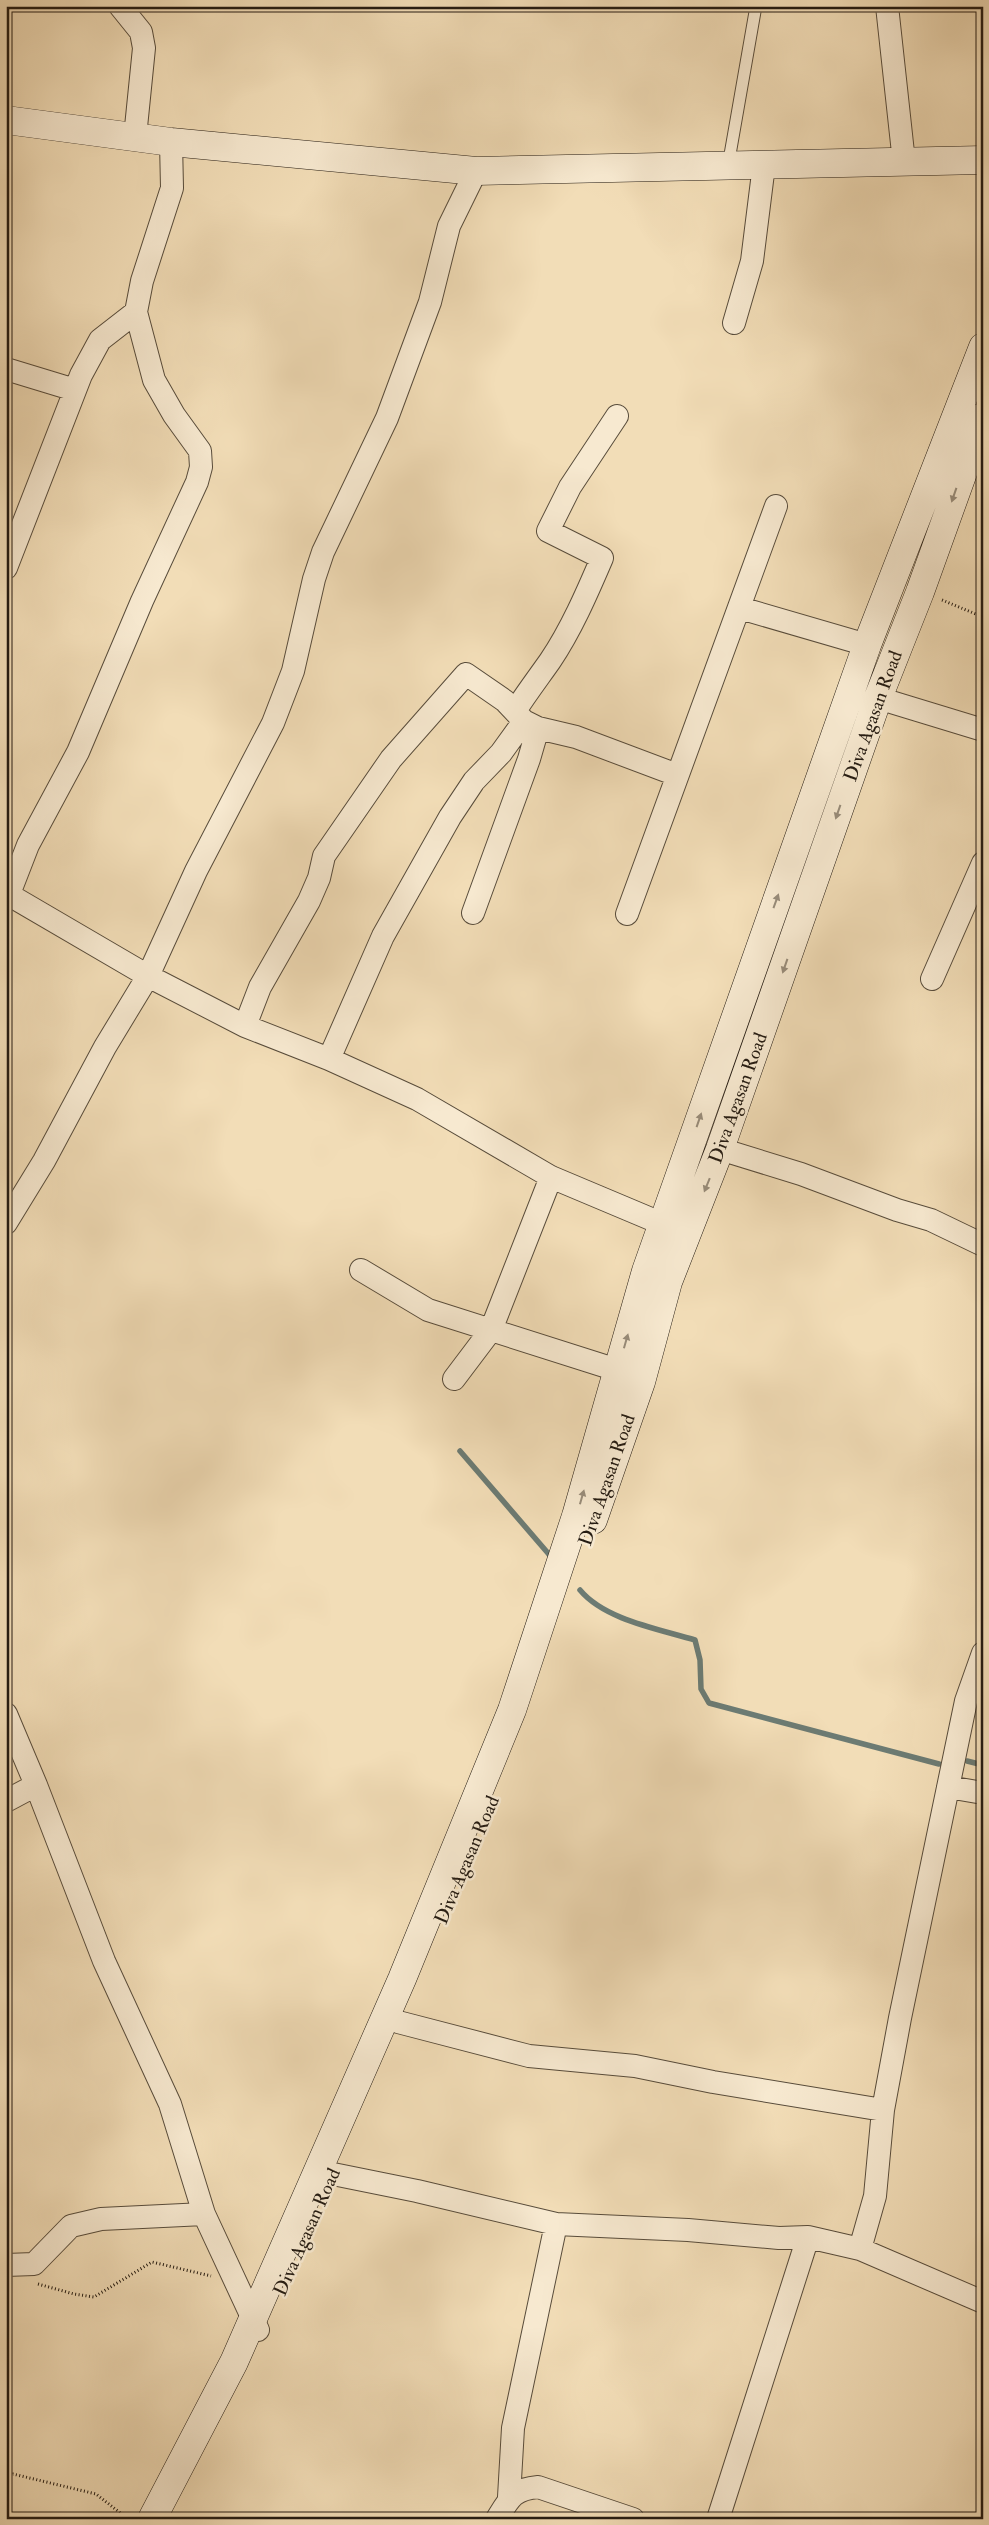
<svg xmlns="http://www.w3.org/2000/svg" width="989" height="2525" viewBox="0 0 989 2525" font-family="'IM FELL Double Pica',serif">
  <rect width="100%" height="100%" fill="#f2ddb7"/>
  <filter id="stains"><feTurbulence type="fractalNoise" baseFrequency=".004" numOctaves="4"/><feColorMatrix values="0 0 0 0 .2 0 0 0 0 .09 0 0 0 0 .02 0 0 0 .5 -.17"/></filter>
  <radialGradient id="worn" r=".72"><stop offset=".6" stop-color="#630" stop-opacity="0"/><stop offset="1" stop-color="#630" stop-opacity=".3"/></radialGradient>
  <g fill="none" stroke-linecap="round" stroke-linejoin="round">
    <path stroke="#6c7b73" stroke-width="5.5" d="M460,1451L553,1559
      M580,1590C605,1620 659,1629 695,1640L700,1660L701,1689L709,1703L939,1764
      M967,1761L983,1765"/>
    <g stroke="#584c3b" stroke-width="13">
      <path id="lane" d="M728,166L756,6"/>
    </g>
    <g stroke="#584c3b" stroke-width="24">
      <path id="street" d="M120,6L141,32L144,48L135,137
        M887,6L904,162
        M734,323L752,261L764,165
        M6,369L75,390
        M6,568L81,375L100,340L136,312L142,281L172,188L171,142
        M740,608L867,645
        M878,698L983,730
        M515,711C526,694 538,678 550,661C571,630 587,593 602,558L548,531L570,487L617,416
        M6,893L148,976L245,1026L329,1059L417,1099L551,1177L677,1230
        M9,894L28,845L78,752L142,601L197,482L201,467L200,451L174,415L154,380L136,312
        M473,913L529,759L538,728
        M627,914L776,506
        M932,979L983,863
        M245,1026L260,987L309,901L319,878L324,856L391,759L466,674L505,701L524,721L538,728L576,737L677,775
        M329,1059L383,936L450,817L474,781L501,753L524,721
        M720,1149L801,1174L897,1210L931,1220L983,1245
        M6,1223L44,1161L105,1047L148,976L196,871L273,723L293,671L314,579L323,552L387,418L430,302L449,226L476,171
        M361,1270L428,1310L617,1370L633,1378
        M454,1379L491,1330L551,1177
        M6,1714L36,1785L104,1961L170,2104L204,2214L258,2330
        M948,1787L983,1793
        M6,1801L36,1785
        M398,2022L529,2056L635,2066L713,2082L883,2110
        M333,2174L417,2191L556,2224L688,2230L779,2238L808,2237L860,2249L983,2302
        M860,2249L875,2196L883,2110L900,2018L966,1701L983,1653
        M6,2265L34,2264L71,2226L101,2219L204,2214
        M509,2497L513,2428L556,2224
        M497,2519C509,2499 513,2489 538,2487L633,2519
        M718,2519L808,2237"/>
    </g>
    <g stroke="#241b12" stroke-width="29">
      <path id="secondary" d="M6,120L171,142L476,171L983,160
        M593,1520L641,1382L668,1282L720,1149L878,698L920,592L983,417
        M152,2519L234,2362L402,1979L512,1710L576,1516L646,1271L867,645L983,347"/>
    </g>
    <path stroke="#241b12" stroke-width="3" stroke-dasharray="1 2.5" stroke-linecap="butt" d="M942,600L983,617
      M38,2284L74,2294L94,2297L152,2262L211,2276
      M6,2477L13,2474L96,2494L128,2519"/>
    <use href="#lane" stroke="#f7e9d0" stroke-width="11"/>
    <use href="#street" stroke="#f7e9d0" stroke-width="22"/>
    <use href="#secondary" stroke="#f7e9d0" stroke-width="28"/>
  </g>
  <defs><path id="oneway-solid" d="M-6-.8H1V-3.2L6.5 0L1 3.2V.8H-6Z" transform="scale(1.25)"/></defs>
  <g fill="#988c7a">
    <use href="#oneway-solid" transform="translate(954 495) rotate(109)"/>
    <use href="#oneway-solid" transform="translate(838 812) rotate(109)"/>
    <use href="#oneway-solid" transform="translate(776 901) rotate(-70)"/>
    <use href="#oneway-solid" transform="translate(785 966) rotate(109)"/>
    <use href="#oneway-solid" transform="translate(699 1120) rotate(-71)"/>
    <use href="#oneway-solid" transform="translate(707 1185) rotate(112)"/>
    <use href="#oneway-solid" transform="translate(626 1341) rotate(-74)"/>
    <use href="#oneway-solid" transform="translate(582 1497) rotate(-74)"/>
  </g>
  <g text-anchor="middle" dominant-baseline="central" stroke-width="5" stroke-linejoin="round" paint-order="stroke">
    <g font-size="19" fill="#241b12" stroke="#f7e9d0">
      <text transform="translate(873 716) rotate(-70)">Diva Agasan Road</text>
      <text transform="translate(738 1098) rotate(-70)">Diva Agasan Road</text>
      <text transform="translate(607 1480) rotate(-71)">Diva Agasan Road</text>
      <text transform="translate(467 1860) rotate(-67)">Diva Agasan Road</text>
      <text transform="translate(307 2232) rotate(-66)">Diva Agasan Road</text>
    </g>
  </g>
  <rect width="989" height="2525" fill="none" stroke="#f2ddb7" stroke-width="25"/>
  <rect x="8" y="8" width="974" height="2510" fill="none" stroke="#241b12" stroke-width="2.5"/>
  <rect x="12" y="12" width="964" height="2500" fill="none" stroke="#241b12"/>
  <rect width="100%" height="100%" filter="url(#stains)"/>
  <rect width="100%" height="100%" fill="url(#worn)"/>
</svg>
